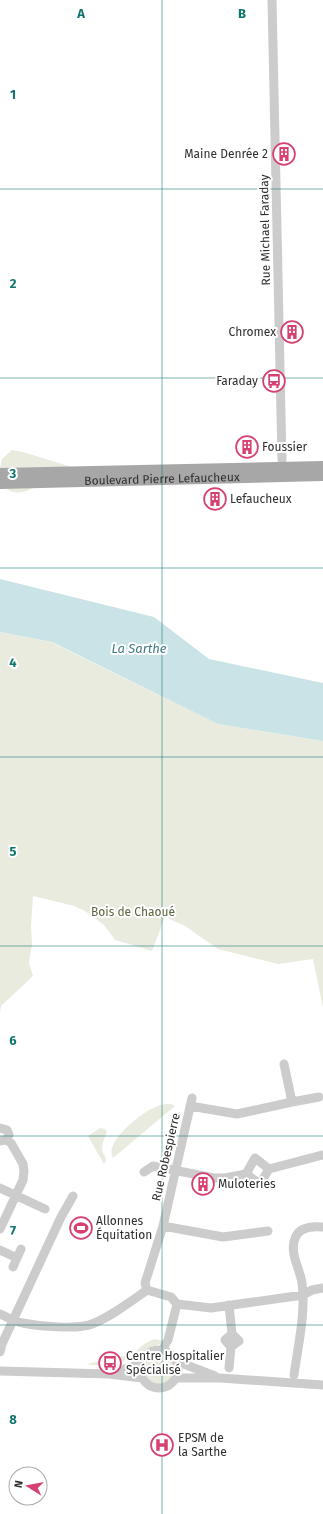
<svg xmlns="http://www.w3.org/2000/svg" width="323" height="1514" viewBox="0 0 323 1514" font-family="'Fira Sans',sans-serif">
  <rect width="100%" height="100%" fill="#fff"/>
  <path fill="#e8ebde" d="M12,450L23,452L88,472L0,468L2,459Z
    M44,482C31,489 19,498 5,488Z
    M0,632L51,642L218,724L323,741V1008L313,959L278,964L218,949L185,926L165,917L152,951L115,940L104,925L85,911L74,906L33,896L31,926L32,945L29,963L33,976L1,1006L0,1013Z
    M171,1104L175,1106L113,1158C103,1141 145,1110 158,1106C162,1104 167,1104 171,1104Z
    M100,1128L105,1129L107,1132C105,1137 102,1143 102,1149C102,1155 109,1157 104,1164L88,1136Z
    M155,1339L163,1341C159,1346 152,1346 146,1350C141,1354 138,1358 132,1360L131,1359C134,1350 147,1341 155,1339Z
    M144 1369a15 15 0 1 1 30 0a15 15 0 1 1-30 0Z
    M129,1355L130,1357C119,1365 100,1367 87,1364Z"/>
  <path fill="#c9e3e7" d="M0,579L154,617L209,659L323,683V741L218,724L52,642L0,632Z"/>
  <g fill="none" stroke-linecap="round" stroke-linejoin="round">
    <path stroke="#ccc" stroke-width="9" d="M272,0L282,460
      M292,1102L319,1097
      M190,1106L237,1114L292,1102L284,1064
      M0,1128L7,1130L9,1135L6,1140L0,1141
      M269,1169L322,1155
      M144,1172L153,1166L214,1178H225L246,1174L255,1158L269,1169L260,1184L246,1174
      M0,1188L45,1209
      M163,1226L223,1237L268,1231
      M0,1229L23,1180L24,1171L23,1164L11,1143L6,1140
      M0,1250L17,1258
      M13,1267L21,1249
      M147,1290L145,1283L163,1226L192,1098
      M147,1290L171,1297L177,1304L211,1308L303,1295L312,1290L323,1288
      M229,1305L232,1334L225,1340L231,1347L239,1341L232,1334
      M0,1314C7,1317 15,1322 23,1323C38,1326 78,1330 92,1324C112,1316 130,1302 147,1290
      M162,1350L168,1340L177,1304
      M140 1369a19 19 0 1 1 38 0a19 19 0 1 1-38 0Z
      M0,1352L2,1344L61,1217L73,1196
      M176,1361L215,1376
      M229,1368L231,1347
      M0,1371L109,1374L142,1378
      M112,1373L141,1364
      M294,1375C298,1345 306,1313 302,1283C300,1268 288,1252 296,1236C301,1226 313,1226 323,1227
      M176,1378H220L323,1385"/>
    <g stroke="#a7a7a7" stroke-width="12">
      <path d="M0,474L323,467"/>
      <path id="s1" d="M0,483L323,475"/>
    </g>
  </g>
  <path fill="none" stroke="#0f766e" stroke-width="1" stroke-opacity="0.55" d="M162,0V1514M0,189H323M0,378H323M0,568H323M0,757H323M0,946H323M0,1136H323M0,1325H323"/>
  <defs>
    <g id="building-ring" transform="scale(1.15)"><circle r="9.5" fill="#fff" stroke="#d64170" stroke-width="1.5"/><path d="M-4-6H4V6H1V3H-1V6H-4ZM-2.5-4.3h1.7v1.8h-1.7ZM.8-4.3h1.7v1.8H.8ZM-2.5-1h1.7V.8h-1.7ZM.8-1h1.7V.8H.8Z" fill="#d64170"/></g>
    <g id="bus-ring" transform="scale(1.15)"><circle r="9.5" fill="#fff" stroke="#d64170" stroke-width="1.5"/><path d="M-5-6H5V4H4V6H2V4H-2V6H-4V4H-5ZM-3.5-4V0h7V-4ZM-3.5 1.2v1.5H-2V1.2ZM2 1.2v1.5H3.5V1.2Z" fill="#d64170"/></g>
    <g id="stadium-ring" transform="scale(1.15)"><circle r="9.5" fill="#fff" stroke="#d64170" stroke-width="1.5"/><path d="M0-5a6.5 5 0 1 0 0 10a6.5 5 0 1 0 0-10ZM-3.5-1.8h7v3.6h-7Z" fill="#d64170"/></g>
    <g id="hospital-ring" transform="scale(1.15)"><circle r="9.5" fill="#fff" stroke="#d64170" stroke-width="1.5"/><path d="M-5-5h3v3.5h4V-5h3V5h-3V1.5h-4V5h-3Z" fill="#d64170"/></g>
  </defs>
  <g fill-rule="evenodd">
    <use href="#building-ring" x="284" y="154"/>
    <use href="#building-ring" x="292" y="332"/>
    <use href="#bus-ring" x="274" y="381"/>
    <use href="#building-ring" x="247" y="447"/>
    <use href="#building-ring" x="215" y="499"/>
    <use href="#building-ring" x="203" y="1184"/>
    <use href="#stadium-ring" x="81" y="1228"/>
    <use href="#bus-ring" x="110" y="1363"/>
    <use href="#hospital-ring" x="162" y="1445"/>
  </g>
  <g text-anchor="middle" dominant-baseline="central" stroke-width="4" stroke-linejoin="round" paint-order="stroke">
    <g font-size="12" fill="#2f2f2f" stroke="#fff" text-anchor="start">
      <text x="268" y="154" text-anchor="end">Maine Denrée 2</text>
      <text x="276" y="332" text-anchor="end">Chromex</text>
      <text x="258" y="381" text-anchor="end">Faraday</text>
      <text x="262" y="447">Foussier</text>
      <text x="230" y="499">Lefaucheux</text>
      <text x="218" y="1184">Muloteries</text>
      <text x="96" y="1221">Allonnes<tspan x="96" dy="14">Équitation</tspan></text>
      <text x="126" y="1356">Centre Hospitalier<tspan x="126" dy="14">Spécialisé</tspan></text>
      <text x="178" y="1438">EPSM de<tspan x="178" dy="14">la Sarthe</tspan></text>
    </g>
    <g font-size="12" fill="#2f2f2f" stroke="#fff">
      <text transform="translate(265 230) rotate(-91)">Rue Michael Faraday</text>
      <text stroke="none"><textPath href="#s1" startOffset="162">Boulevard Pierre Lefaucheux</textPath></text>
      <text transform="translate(166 1157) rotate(-77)">Rue Robespierre</text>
    </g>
    <g font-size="12" fill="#5c6740" stroke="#fff">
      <text x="133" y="912">Bois de Chaoué</text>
    </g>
    <g font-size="13" font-style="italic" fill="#417a84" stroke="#fff">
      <text x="139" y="648">La Sarthe</text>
    </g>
  </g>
  <g font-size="13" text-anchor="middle" font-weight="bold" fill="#0f766e" stroke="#fff" stroke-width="4" stroke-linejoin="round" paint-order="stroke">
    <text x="81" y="18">A</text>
    <text x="242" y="18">B</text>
    <text x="13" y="99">1</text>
    <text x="13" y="288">2</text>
    <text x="13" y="478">3</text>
    <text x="13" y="667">4</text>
    <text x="13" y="856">5</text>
    <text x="13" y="1045">6</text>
    <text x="13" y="1235">7</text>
    <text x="13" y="1424">8</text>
  </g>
  <g transform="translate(28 1486) rotate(281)"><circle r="19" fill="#ffffff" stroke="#acacac"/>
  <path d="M0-3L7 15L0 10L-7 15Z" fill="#d64170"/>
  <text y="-6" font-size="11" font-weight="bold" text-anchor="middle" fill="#2f2f2f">N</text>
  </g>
</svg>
